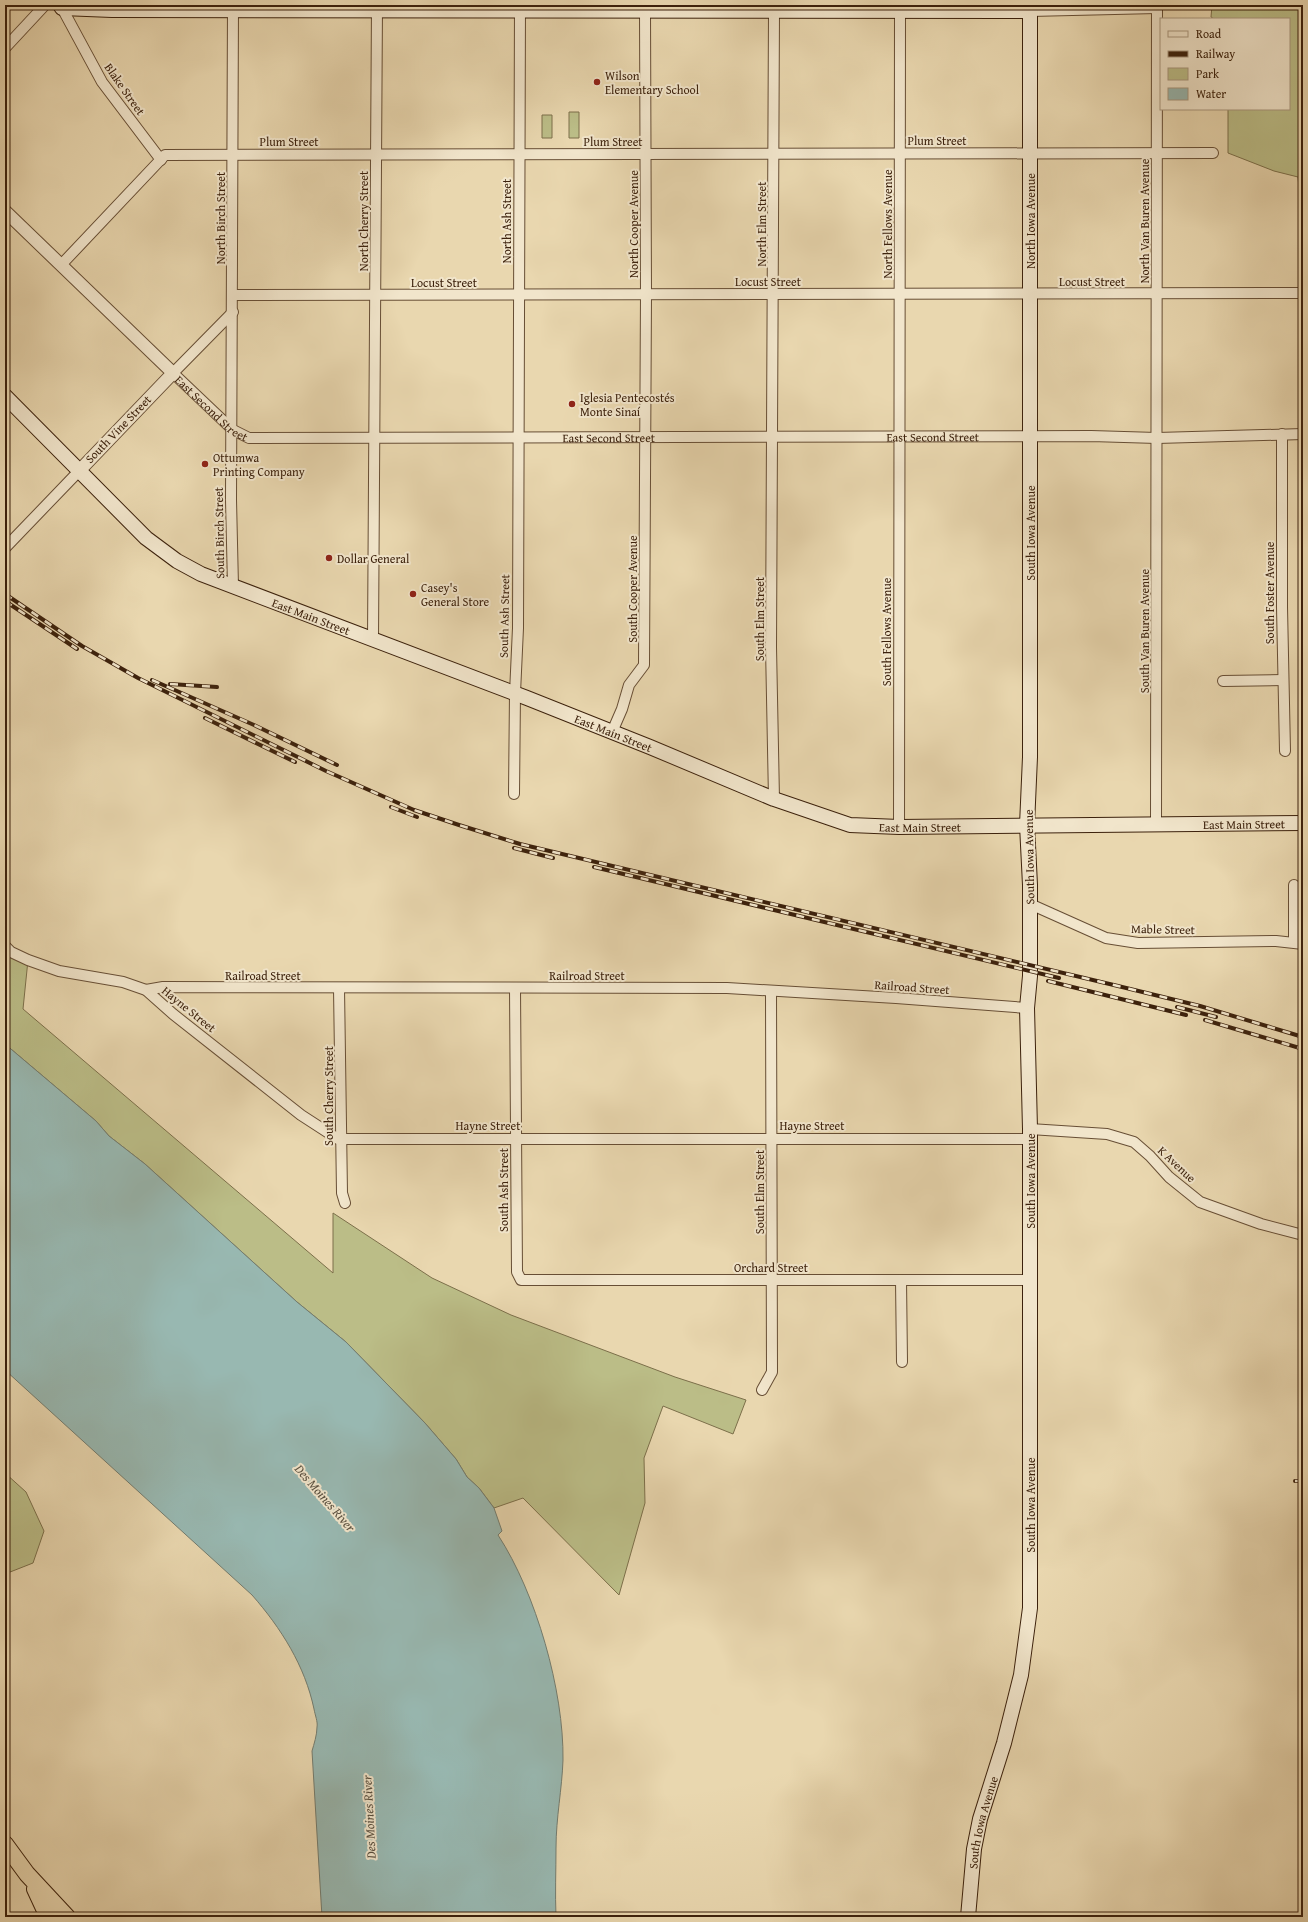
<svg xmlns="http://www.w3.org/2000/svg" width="1308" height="1922" viewBox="0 0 1308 1922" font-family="'Gentium Book Plus',serif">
  <rect width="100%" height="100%" fill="#e9d7af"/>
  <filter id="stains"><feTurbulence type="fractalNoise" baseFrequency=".005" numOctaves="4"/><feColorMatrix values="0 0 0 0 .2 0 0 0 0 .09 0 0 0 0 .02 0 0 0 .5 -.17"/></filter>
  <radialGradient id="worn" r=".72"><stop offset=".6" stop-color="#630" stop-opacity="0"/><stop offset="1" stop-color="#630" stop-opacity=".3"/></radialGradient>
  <path fill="#bbbd87" stroke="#7c6f4a" d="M1212,5H1303V199L1300,198L1298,177L1274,171L1228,153V109H1289V19H1214L1211,17Z
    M569,112H579V138H569Z
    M542,115H552V138H542Z
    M5,946L28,960L23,1009L333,1273V1213L432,1278L511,1315L675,1377L746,1400L733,1434L663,1406L644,1458L645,1503L619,1595L523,1498L494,1508L479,1488L467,1477L456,1459L425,1423L346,1342L297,1302L145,1164L109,1136L96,1121L5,1044Z
    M5,1473L26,1492L44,1531L33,1563L5,1574Z"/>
  <path fill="#98b8b1" stroke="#737c6f" d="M5,1044L96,1121L109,1136L145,1164L297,1302L346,1342L425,1423L456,1459L467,1477L479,1488L494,1508L502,1531L498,1535C536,1593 564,1691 563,1760C562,1789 556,1818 556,1848C556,1870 555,1894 556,1917H322L312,1751C314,1744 317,1735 317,1727C318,1722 315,1715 314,1709C305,1666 281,1628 252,1595L5,1370Z"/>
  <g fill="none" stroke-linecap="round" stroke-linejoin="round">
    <g stroke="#674e35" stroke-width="12">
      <g id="minor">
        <path d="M62,8L102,82L161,160"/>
        <path d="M1030,11L1157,8"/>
        <path d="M5,48L45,5"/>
        <path d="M61,265L165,155L1213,153"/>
        <path d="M233,295L1303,293"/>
        <path id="s1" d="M233,312L173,373L233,430L249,438L1091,436L1157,438L1303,434"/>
        <path d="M1282,434V607L1285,751"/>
        <path d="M5,548L80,470"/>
        <path d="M233,586L231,500L233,5"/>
        <path d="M373,640L377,5"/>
        <path d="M1223,681L1283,680"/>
        <path d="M612,732L622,709L629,685L644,665L646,295L645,11"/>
        <path d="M514,794L515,693L518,628L520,5"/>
        <path d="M774,799L771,647L774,11"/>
        <path d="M1156,824L1157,5"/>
        <path d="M899,827L900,11"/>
        <path d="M1294,885V942"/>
        <path d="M1030,904L1106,938L1138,943L1276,941L1303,944"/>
        <path d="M5,946L11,952L28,960L59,971L123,982L146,990L173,1014L301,1115L338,1139H1030"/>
        <path d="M339,988L342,1193L345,1203"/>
        <path d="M515,988L517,1272L521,1280H1030"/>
        <path d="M146,990L163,987L727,988L896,998L1027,1008"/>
        <path d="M1030,1129L1107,1134L1134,1142L1150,1156L1169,1177L1200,1202L1261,1224L1303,1235"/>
        <path d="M901,1280L902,1362"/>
        <path d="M762,1390L772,1372L771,991"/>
      </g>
    </g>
    <g stroke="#674e35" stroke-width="14">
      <path id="tertiary" d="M5,211L173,373L80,470"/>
    </g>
    <g stroke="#3c210c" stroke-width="16">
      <g id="secondary">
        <path d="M60,5L62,8L112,10L1030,11"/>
        <path id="s2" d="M5,396L146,538L177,561L201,574L527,698L650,747L774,799L850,825L899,827L1303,823"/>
        <path id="s3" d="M968,1917L974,1849L980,1819L1004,1743L1021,1675L1030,1608V1129L1027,1008L1030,976V885L1027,825L1030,757V5"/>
      </g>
    </g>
    <g stroke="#3c210c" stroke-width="18">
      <path id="trunk" d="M5,1844L27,1874L67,1917
        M35,1889L48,1917"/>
    </g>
    <use href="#minor" stroke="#f1e5cb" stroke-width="10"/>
    <use href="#tertiary" stroke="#f1e5cb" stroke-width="12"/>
    <use href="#secondary" stroke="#f1e5cb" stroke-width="14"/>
    <use href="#trunk" stroke="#e9d7af" stroke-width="16"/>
    <g stroke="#3c210c" stroke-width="4">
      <path id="rail" d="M5,594L82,646L138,678L326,771L414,810L459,825L520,844L1118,986L1200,1006L1303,1037
        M5,601L77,649
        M152,680L254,725L337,765
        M170,684L217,687
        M205,718L295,762
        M391,807L417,817
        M514,848L553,858
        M594,867L1059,978
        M1048,981L1186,1015
        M1177,1007L1216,1017
        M1205,1020L1303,1049
        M1295,1481H1303"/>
    </g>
    <use href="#rail" stroke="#f1e5cb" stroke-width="2.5" stroke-dasharray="8" stroke-linecap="butt"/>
  </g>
  <g fill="#8f2418" stroke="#f1e5cb" stroke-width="1.5">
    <circle cx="597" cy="82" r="4"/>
    <circle cx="572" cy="404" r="4"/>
    <circle cx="205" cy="464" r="4"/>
    <circle cx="329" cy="558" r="4"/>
    <circle cx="413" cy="594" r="4"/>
  </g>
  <g text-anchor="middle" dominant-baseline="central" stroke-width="4" stroke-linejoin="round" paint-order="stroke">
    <g font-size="12" fill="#3c210c" stroke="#f1e5cb" text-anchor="start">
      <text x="605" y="75">Wilson<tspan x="605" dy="14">Elementary School</tspan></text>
      <text x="580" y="397">Iglesia Pentecostés<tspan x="580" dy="14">Monte Sinaí</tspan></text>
      <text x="213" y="457">Ottumwa<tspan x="213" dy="14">Printing Company</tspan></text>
      <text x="337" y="558">Dollar General</text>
      <text x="421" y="587">Casey's<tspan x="421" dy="14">General Store</tspan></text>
    </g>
    <g font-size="12" fill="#3c210c" stroke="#f1e5cb">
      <text transform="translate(125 89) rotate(55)">Blake Street</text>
      <text x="937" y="140">Plum Street</text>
      <text x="289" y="141">Plum Street</text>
      <text x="613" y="141">Plum Street</text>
      <text transform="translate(220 218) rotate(-90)">North Birch Street</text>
      <text transform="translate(363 221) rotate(-90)">North Cherry Street</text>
      <text transform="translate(506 221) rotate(-90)">North Ash Street</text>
      <text transform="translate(1030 221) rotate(-90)">North Iowa Avenue</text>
      <text transform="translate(1144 221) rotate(-90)">North Van Buren Avenue</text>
      <text transform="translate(633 224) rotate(-90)">North Cooper Avenue</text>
      <text transform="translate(761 224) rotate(-90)">North Elm Street</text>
      <text transform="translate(887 224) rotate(-90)">North Fellows Avenue</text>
      <text x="768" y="281">Locust Street</text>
      <text x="1092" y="281">Locust Street</text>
      <text x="444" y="282">Locust Street</text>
      <text stroke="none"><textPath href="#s1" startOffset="138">East Second Street</textPath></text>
      <text transform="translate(118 429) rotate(-46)">South Vine Street</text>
      <text stroke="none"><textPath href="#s1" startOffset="546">East Second Street</textPath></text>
      <text stroke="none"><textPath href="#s1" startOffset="870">East Second Street</textPath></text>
      <text transform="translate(219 533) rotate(-91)">South Birch Street</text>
      <text transform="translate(1030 533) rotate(-90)">South Iowa Avenue</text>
      <text transform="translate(632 589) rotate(-90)">South Cooper Avenue</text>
      <text transform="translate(1269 593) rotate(-90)">South Foster Avenue</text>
      <text stroke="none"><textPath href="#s2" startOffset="384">East Main Street</textPath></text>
      <text transform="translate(504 616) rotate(-89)">South Ash Street</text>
      <text transform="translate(759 619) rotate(-90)">South Elm Street</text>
      <text transform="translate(1144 631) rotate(-90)">South Van Buren Avenue</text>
      <text transform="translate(886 632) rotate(-90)">South Fellows Avenue</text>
      <text stroke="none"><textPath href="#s2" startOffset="708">East Main Street</textPath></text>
      <text stroke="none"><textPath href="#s2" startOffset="1356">East Main Street</textPath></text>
      <text stroke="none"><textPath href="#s2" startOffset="1032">East Main Street</textPath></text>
      <text transform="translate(1029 857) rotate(-91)">South Iowa Avenue</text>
      <text transform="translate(1163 929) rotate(1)">Mable Street</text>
      <text x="263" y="975">Railroad Street</text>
      <text x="587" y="975">Railroad Street</text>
      <text transform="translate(912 987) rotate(4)">Railroad Street</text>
      <text transform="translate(189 1009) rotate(39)">Hayne Street</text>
      <text transform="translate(328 1096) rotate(-90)">South Cherry Street</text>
      <text x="488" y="1125">Hayne Street</text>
      <text x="812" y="1125">Hayne Street</text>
      <text transform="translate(1177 1164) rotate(43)">K Avenue</text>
      <text transform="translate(1030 1181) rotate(-90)">South Iowa Avenue</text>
      <text transform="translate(503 1190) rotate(-90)">South Ash Street</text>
      <text transform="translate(759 1192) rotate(-90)">South Elm Street</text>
      <text x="771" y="1267">Orchard Street</text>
      <text transform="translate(1030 1505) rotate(-90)">South Iowa Avenue</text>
      <text stroke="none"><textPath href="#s3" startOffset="96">South Iowa Avenue</textPath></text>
    </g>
    <g font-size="13" font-style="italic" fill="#584e3e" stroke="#f1e5cb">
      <text transform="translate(325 1498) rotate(49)">Des Moines River</text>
      <text transform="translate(369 1817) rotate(-93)">Des Moines River</text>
    </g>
  </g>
  <rect width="1308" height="1922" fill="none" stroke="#e9d7af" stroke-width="20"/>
  <rect x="6" y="6" width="1296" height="1910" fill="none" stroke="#3c210c" stroke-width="2"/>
  <rect x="10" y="10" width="1288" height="1902" fill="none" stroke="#3c210c"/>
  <rect x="1160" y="18" width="130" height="92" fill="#f1e5cb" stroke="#a9977f"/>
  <rect x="1168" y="31" width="20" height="6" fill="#f1e5cb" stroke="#a9977f"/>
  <text x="1196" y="38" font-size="12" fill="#3c210c">Road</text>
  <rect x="1168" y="51" width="20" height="6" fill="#3c210c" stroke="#a9977f"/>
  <text x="1196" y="58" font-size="12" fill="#3c210c">Railway</text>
  <rect x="1168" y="68" width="20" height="12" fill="#bbbd87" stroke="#a9977f"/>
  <text x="1196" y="78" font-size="12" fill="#3c210c">Park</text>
  <rect x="1168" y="88" width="20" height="12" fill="#98b8b1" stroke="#a9977f"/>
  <text x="1196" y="98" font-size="12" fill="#3c210c">Water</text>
  <rect width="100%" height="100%" filter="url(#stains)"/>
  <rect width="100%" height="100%" fill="url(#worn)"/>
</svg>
